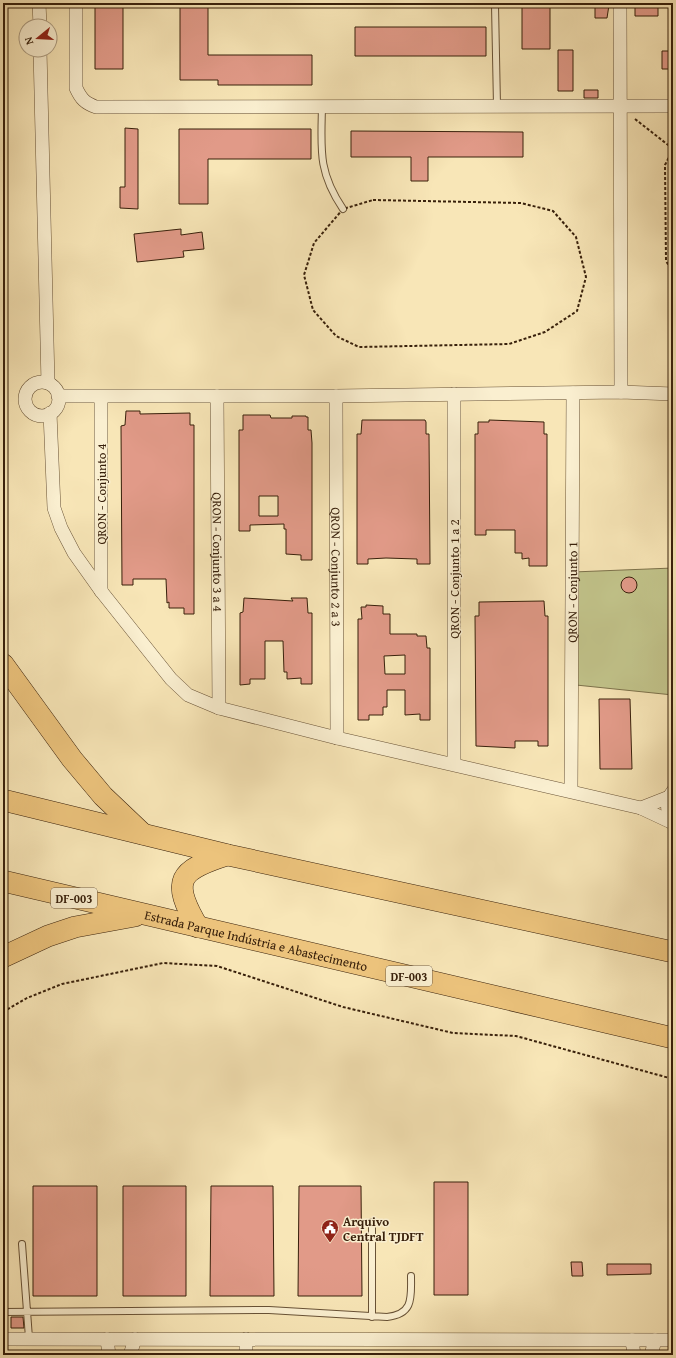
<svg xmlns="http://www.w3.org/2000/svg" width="676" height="1358" viewBox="0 0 676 1358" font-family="'Gentium Book Plus',serif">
  <rect width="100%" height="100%" fill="#f8e6b7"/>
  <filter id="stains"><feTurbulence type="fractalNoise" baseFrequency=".005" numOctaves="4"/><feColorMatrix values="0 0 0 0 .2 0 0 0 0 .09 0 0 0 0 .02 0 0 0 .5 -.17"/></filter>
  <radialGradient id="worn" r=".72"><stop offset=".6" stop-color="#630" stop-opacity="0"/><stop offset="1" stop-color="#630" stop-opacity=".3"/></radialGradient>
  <path fill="#c2c48b" stroke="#7d724b" d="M673,568V695L576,685L573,572Z"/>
  <path fill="#e19a88" stroke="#38200b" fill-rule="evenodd" d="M522,3H550V49H522Z
    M635,3H658V16H635Z
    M595,5H609L607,18H595Z
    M95,6H123V69H95Z
    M180,6H208V55H312V85H218V80H180Z
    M355,27H486V56H355Z
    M558,50H573V91H558Z
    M662,51H673V69H662Z
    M584,90H598V98H584Z
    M125,128L138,129V209L120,208V187H125Z
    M179,129H311V159H208V204H179Z
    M351,131L523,132V157H428V181H411V157H351Z
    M181,229V235L202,232L204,249L183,251L184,257L137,262L134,234Z
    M126,411H140V414L190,413V425H194V614H184V608H169V602L167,603L166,579H133V585H122L121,426L125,425Z
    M243,415H270L271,418H292V416H306V417H308V430H311L312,443V560H301V555L286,554V529H284V524L250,525V531H239V430H243ZM259,496H278V516H259Z
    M362,420H425L426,422V434H429L430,564H417V559L386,558L368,559V564H357V434H361Z
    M489,420L544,422V434H547V566H529V558L522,559V553H515V530H486V535H475V434H478V422H489Z
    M621 585a8 8 0 1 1 16 0a8 8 0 1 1-16 0Z
    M244,598L293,601L291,598H307L308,613H312V684H301V678L287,679V672H284L283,641H265V679H250V684L240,685V613L243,612Z
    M544,601L545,616H548V746H538V741H515V748L476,746L475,616H479V602Z
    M366,605L383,606V614H390V634H417V636H426L427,648H430V720H420V714L405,715V690H387V707H383V715H369V720H358V619H362L361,607H366ZM405,655V674H385L384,656Z
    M599,699H630L632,769H600Z
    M434,1182H468V1295H434Z
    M33,1186H97V1296H33Z
    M123,1186H186V1296H123Z
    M211,1186H273L274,1296H210Z
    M299,1186H361L362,1296H298Z
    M571,1262H582L583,1276H572Z
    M607,1264H651V1274L607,1275Z
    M11,1317H23L24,1328H11Z"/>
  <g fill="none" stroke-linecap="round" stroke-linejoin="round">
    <g stroke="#685236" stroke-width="8">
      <path id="service" d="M495,5L497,106
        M322,107C321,150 318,172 343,209
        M372,1222V1317
        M22,1244L29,1338
        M3,1312L269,1310L387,1317C414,1314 411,1297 411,1276"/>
    </g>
    <g stroke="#685236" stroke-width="14">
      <g id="minor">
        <path d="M39,3L40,26"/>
        <path d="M76,3V88C81,99 85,103 96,107L673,106"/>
        <path d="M620,3L621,392"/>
        <path d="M40,50L48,383"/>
        <circle cx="42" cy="399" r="17"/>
        <path d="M58,396H336L621,392L673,394"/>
        <path id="s1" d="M217,396L219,708"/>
        <path id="s2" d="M336,396L337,738"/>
        <path d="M50,413L54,508L61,528L74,553L101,591L171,679L188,695L219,708L337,738L641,808L673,823"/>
        <path d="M101,591V397"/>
        <path d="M454,764V394"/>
        <path id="s3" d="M571,791L573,393"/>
        <path d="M641,808L669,797"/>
        <path d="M671,822C667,810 665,801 673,791"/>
        <path d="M3,1339L673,1340"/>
        <path d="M107,1339L109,1355"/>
        <path d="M246,1339V1355"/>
        <path d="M632,1340L634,1355"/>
        <path d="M130,1355L135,1339"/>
        <path d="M651,1355L655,1340"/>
      </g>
    </g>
    <g stroke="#38200b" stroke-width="22">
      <g id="trunk">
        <path d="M3,664L72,759L103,796L143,834"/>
        <path d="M3,800L228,855L673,952"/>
        <path id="s4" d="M3,881L673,1038"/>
        <path d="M198,927C170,880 179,870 227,855"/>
        <path d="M3,957L48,936L75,927L135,916"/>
      </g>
    </g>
    <path stroke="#38200b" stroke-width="2" stroke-dasharray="3 2" stroke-linecap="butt" d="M635,119L672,148
      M673,149L665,165L666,261L673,272
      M373,200L521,203L553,211L576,237L586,277L577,311L545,332L509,344L359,347L336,336L313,310L304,275L314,243L343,209Z
      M3,1012L27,998L62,984L163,963L217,966L343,1007L453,1033L516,1036L673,1079"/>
    <use href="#service" stroke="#faefd0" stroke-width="6"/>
    <use href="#minor" stroke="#faefd0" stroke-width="13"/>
    <use href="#trunk" stroke="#ecc37c" stroke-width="21"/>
  </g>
  <defs>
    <g id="civic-pin" transform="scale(0.9)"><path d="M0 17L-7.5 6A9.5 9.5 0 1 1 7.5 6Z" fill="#8f2418" stroke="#faefd0"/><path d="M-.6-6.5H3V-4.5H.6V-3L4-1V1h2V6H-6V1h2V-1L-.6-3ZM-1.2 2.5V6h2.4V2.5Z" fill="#fff"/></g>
  </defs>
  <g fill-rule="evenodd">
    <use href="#civic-pin" x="330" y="1228"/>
  </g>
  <g text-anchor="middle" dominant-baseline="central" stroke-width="3" stroke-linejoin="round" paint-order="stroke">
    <g fill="#faefd0" stroke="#725e46" stroke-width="1">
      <rect x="51" y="888" width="46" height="20" rx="3"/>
      <rect x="386" y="966" width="46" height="20" rx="3"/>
    </g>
    <g font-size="12" font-weight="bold" fill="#38200b">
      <text x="74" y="898">DF-003</text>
      <text x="409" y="976">DF-003</text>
    </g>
    <g font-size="13" fill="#38200b" stroke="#faefd0">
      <text transform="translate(101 494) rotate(-90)">QRON - Conjunto 4</text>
      <text stroke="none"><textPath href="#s1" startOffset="156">QRON - Conjunto 3 a 4</textPath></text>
      <text stroke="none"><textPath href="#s2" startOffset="171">QRON - Conjunto 2 a 3</textPath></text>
      <text transform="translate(454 579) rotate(-90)">QRON - Conjunto 1 a 2</text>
      <text stroke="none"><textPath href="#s3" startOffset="199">QRON - Conjunto 1</textPath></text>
      <text stroke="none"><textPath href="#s4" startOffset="260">Estrada Parque Indústria e Abastecimento</textPath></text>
    </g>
    <g font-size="13" font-weight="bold" fill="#38200b" stroke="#faefd0" text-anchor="start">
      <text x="343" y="1221">Arquivo<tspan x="343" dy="15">Central TJDFT</tspan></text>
    </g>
  </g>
  <rect width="676" height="1358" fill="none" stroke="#f8e6b7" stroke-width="16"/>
  <rect x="4" y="4" width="668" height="1350" fill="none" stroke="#38200b" stroke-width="2"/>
  <rect x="8" y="8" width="660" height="1342" fill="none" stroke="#38200b"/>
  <g transform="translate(38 38) rotate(252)"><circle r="19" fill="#faefd0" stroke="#ac9c81"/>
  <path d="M0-3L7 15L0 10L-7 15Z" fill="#8f2418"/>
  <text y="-6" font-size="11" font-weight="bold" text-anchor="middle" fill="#38200b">N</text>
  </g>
  <rect width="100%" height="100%" filter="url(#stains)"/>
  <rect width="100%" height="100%" fill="url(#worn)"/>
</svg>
